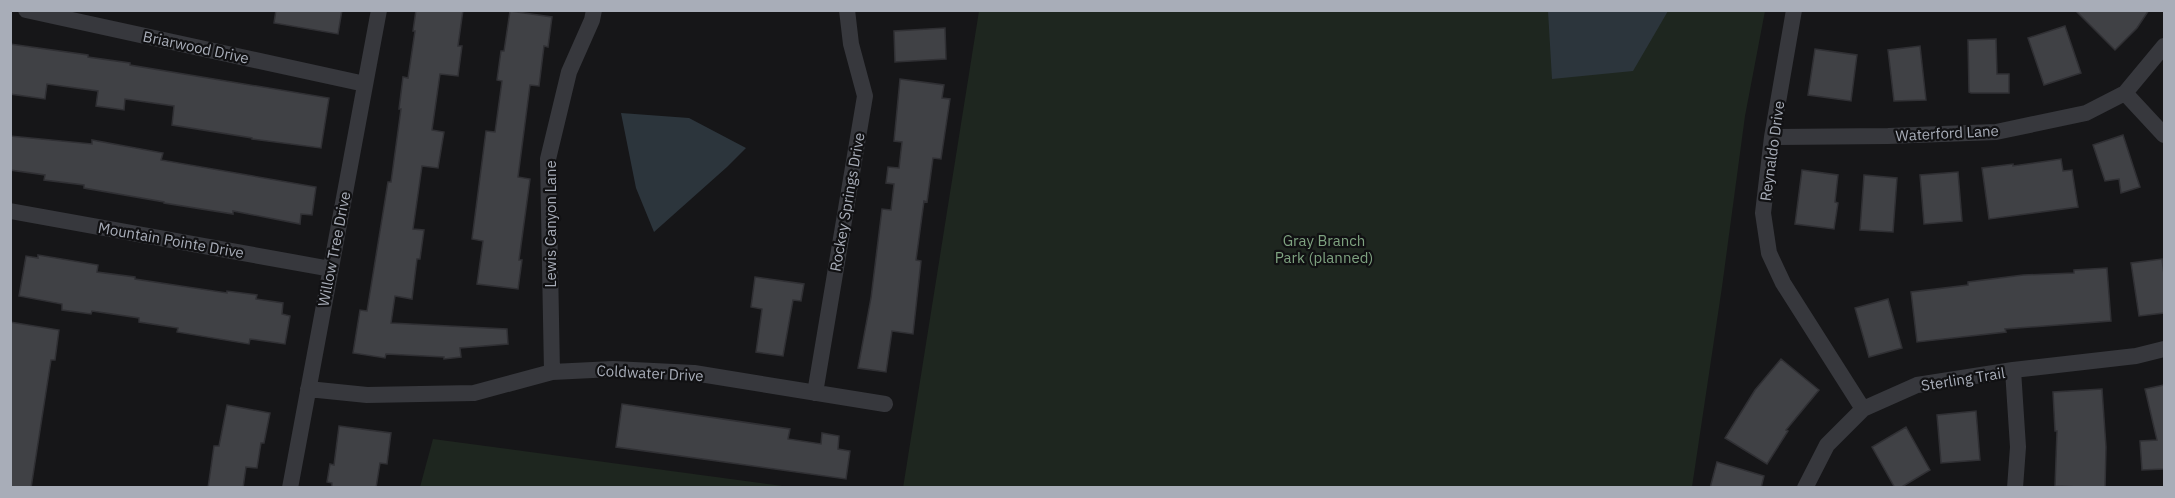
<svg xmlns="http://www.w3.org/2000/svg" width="2175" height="498" viewBox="0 0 2175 498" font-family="'IBM Plex Sans',sans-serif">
  <rect width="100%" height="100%" fill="#161618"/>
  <path fill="#1e261f" d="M979,11H1765L1745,116L1722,287L1692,487L903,488Z
    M433,439L790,487H420Z"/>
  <path fill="#2c353c" d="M1548,11V10L1668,11L1633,71L1552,79Z
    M621,113L689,118L746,148L727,167L654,232L636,188Z"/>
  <path fill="#404145" stroke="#303034" stroke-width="1.5" d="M276,10H342L338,34L274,23Z
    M416,10H463L458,46H462L458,76L440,74L432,130L444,132L438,168L422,166L413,229L424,230L420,259H417L412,299L395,296L391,323L507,329L508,344L460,348L461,357L444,359V357L386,354L385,358L353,353L360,310L367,311L388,182H391L401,109H399L403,77L408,78L415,31H413Z
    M2075,10H2149L2137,28L2115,50Z
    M510,11L552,17L548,47L544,46L539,86L530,85L518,177L530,179L519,260H522L518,289L477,284L483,241L472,239L486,131L495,132L502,81L497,80L501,51H504Z
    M2065,26L2081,73L2044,85L2028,38Z
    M945,28L946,59L895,62L894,31Z
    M1996,39L1997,74H2009V93H1971L1969,92L1968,40Z
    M10,44L88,55V57L130,63V65L329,98L321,148L252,139V138L172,125L174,106L125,99L124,110L96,106L98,91L47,84L45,99L10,94Z
    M1920,46L1926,100L1894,101L1888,50Z
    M1815,49L1857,55L1851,101L1808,95Z
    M900,79L944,85L942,98L950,99L941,159L933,158L927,202L924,201L916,260L921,261L913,334L892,331L886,372L858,368L871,298L882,209L891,210L894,184L886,183L888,167L899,168L902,142L894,141Z
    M2123,135L2140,187L2121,193L2119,179L2105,181L2093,145Z
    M10,136L92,144V140L163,153L161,160L316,187L312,215L301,214L300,224L233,211V214L164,203V202L84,188V185L44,180L45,175L10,170Z
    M2061,159L2063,171L2072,170L2078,207L1989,219L1982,168L2013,164V166Z
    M1802,170L1838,175L1835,202L1838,203L1834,229L1795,224Z
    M1958,172L1962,221L1924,224L1920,175Z
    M1864,175L1897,178L1893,232L1860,230Z
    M38,255L98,265L97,272L135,277V279L227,293V291L257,295L256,299L283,303L282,314L290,316L285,344L250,339L249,344L177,332L178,328L139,322V318L92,311L91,314L62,310V304L19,296L26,256L38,258Z
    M2162,259L2164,275V313L2139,316L2131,263Z
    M2107,268L2111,321L2005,329L2006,332L1917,342L1911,292L1968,285V282L2023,275L2074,273V270Z
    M755,277L804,284L801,301L793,300L783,356L756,352L762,309L751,307Z
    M1888,299L1902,348L1869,357L1855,308Z
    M10,322L59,330L55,360H51L31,488H10Z
    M1781,359L1819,390L1786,430L1788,431L1767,464L1725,438L1755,390Z
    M2164,385V469L2142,470L2140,441L2157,440L2145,389Z
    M2102,389L2106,447L2105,488L2055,486L2057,431H2055L2053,392Z
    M622,404L790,429L788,439L821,444L822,433L839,436L838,449L850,451L846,479L616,447Z
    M227,405L270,413L264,443H261L257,468L246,467L243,488H208L214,446H219Z
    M1976,411L1980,460L1941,463L1937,415Z
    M339,426L391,433L387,464L380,463L376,488H332V483L327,482L330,464L334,465Z
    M1906,427L1930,470L1900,488H1895L1872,447Z
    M1717,462L1764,476L1761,488H1710Z"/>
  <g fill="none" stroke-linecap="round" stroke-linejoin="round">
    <path stroke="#37383d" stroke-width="16" d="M26,10L365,84
      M1794,10L1772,137L1763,213L1769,253L1783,283L1863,409
      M2125,93L2164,135
      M1772,137L1888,136L1996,132L2086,113L2125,93L2164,46
      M10,211L331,269
      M2013,370L2018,447L2015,488
      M552,372L548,159L569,72L592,20L594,10
      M308,389L367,395L474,393L552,372L613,369L694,373L885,404
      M815,393L865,96L851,44L847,10
      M290,488L379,10
      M1805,488L1827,445L1863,409L1917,385L2013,370L2136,356L2164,349"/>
  </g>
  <g text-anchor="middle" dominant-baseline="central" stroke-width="4.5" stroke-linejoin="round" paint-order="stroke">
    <g font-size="15" fill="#a8adb8" stroke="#111113">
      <text transform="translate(196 47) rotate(12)">Briarwood Drive</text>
      <text transform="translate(1947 133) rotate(-3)">Waterford Lane</text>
      <text transform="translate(1772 151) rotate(-82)">Reynaldo Drive</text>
      <text transform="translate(847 202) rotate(-80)">Rockey Springs Drive</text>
      <text transform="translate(550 224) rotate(-90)">Lewis Canyon Lane</text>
      <text transform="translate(171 240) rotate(10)">Mountain Pointe Drive</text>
      <text transform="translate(334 249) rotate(-79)">Willow Tree Drive</text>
      <text transform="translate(650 373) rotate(3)">Coldwater Drive</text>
      <text transform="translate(1963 379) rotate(-9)">Sterling Trail</text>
    </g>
    <g font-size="15" fill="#7fa381" stroke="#111113">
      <text x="1324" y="240">Gray Branch<tspan x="1324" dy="17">Park (planned)</tspan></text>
    </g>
  </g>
  <rect width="2175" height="498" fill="none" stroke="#a8adb8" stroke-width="24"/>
</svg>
